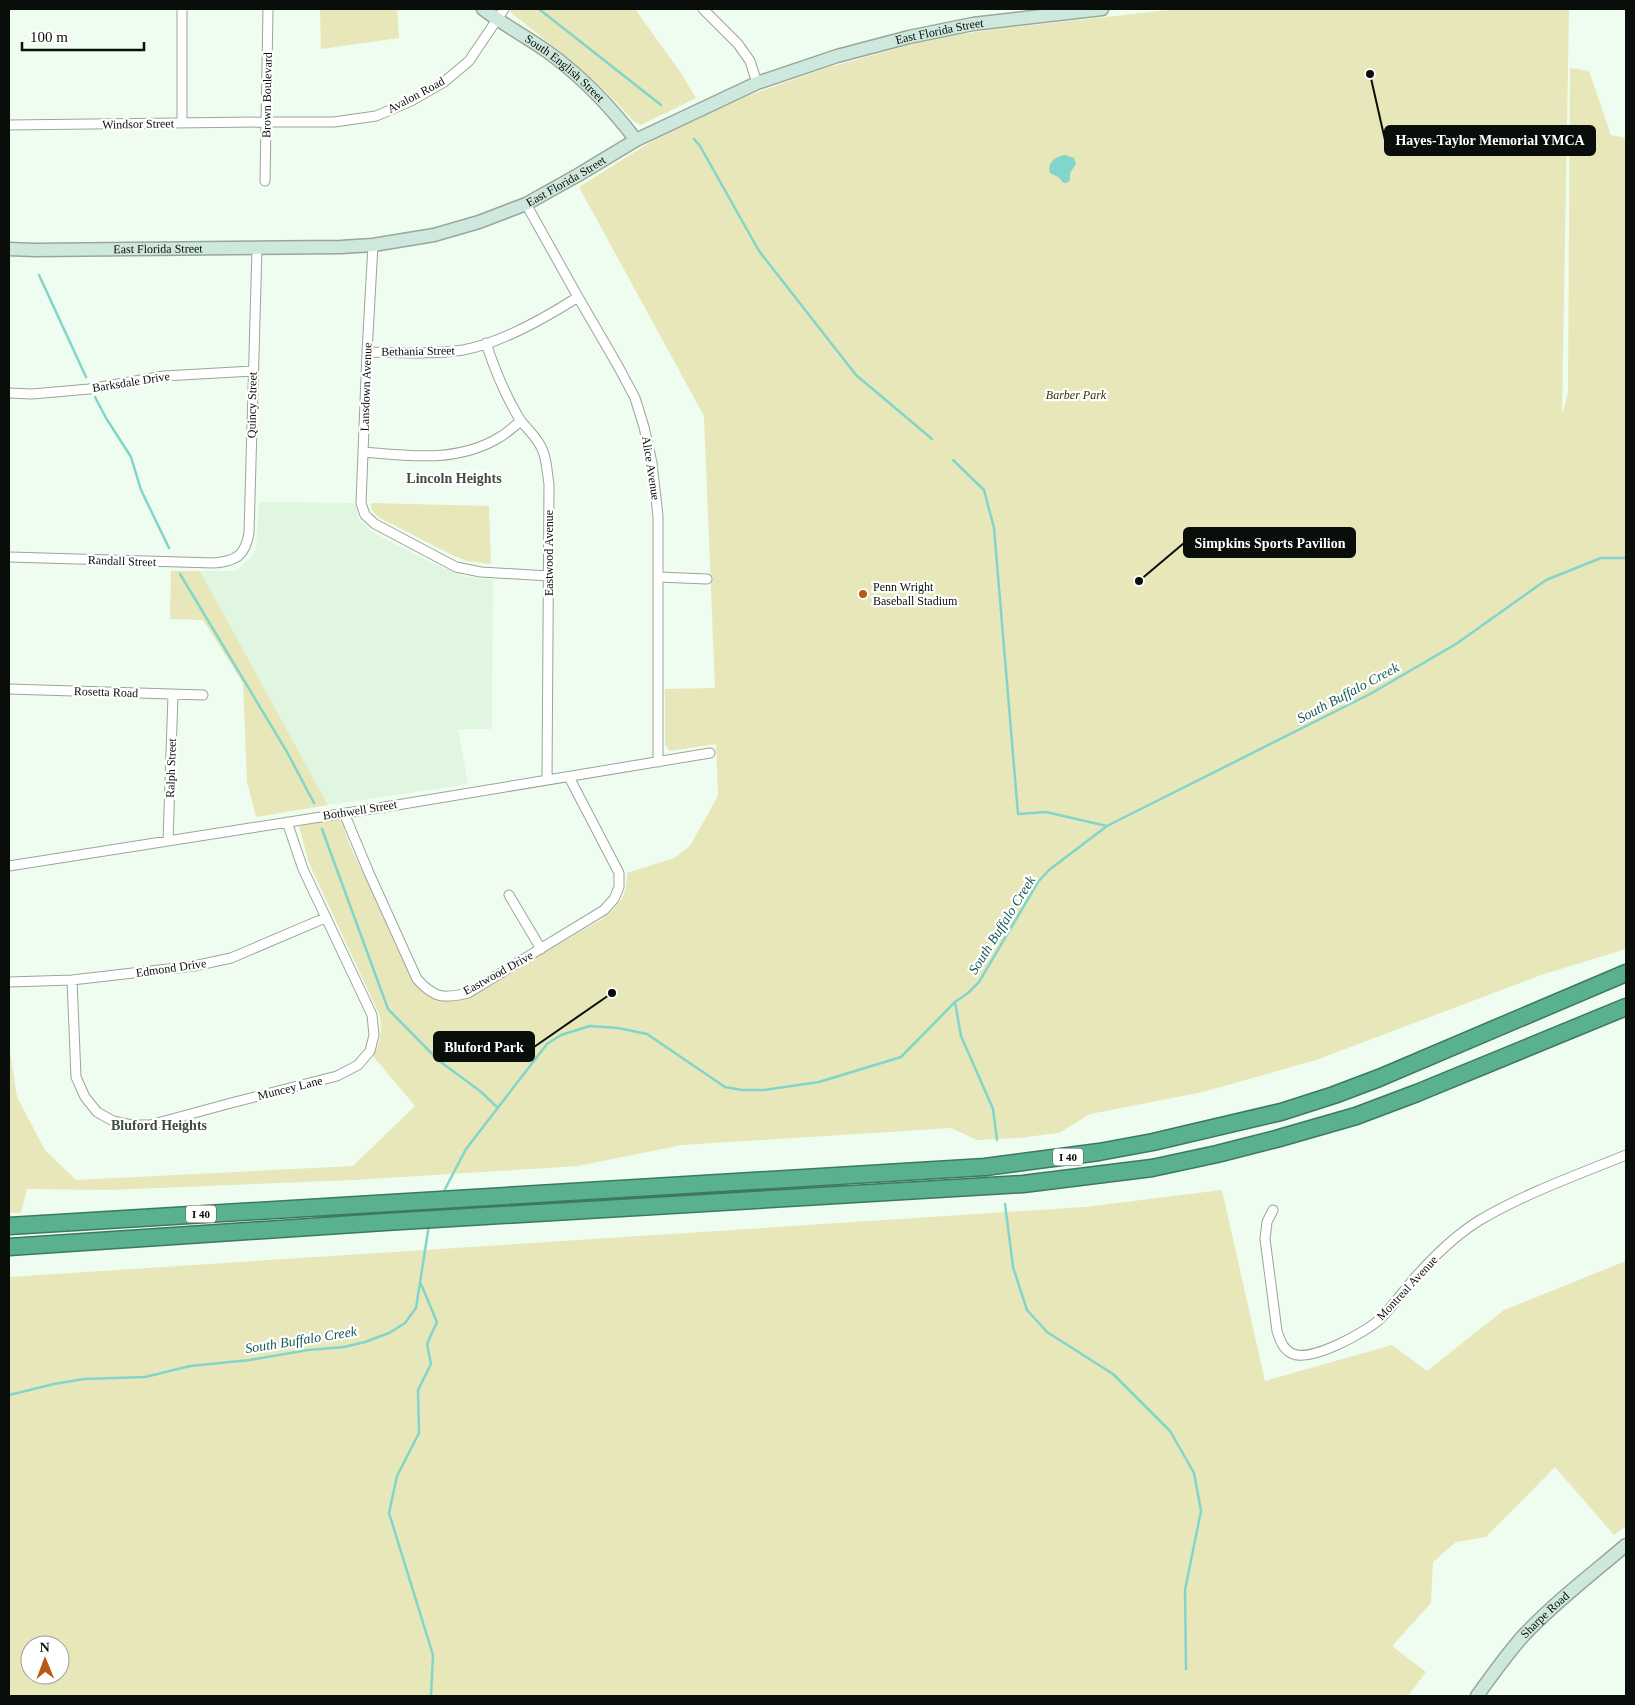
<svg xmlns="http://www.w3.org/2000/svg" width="1635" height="1705" viewBox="0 0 1635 1705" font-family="'Times New Roman',serif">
  <rect width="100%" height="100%" fill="#eefdef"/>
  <path fill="#e0f6e1" d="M259,502L355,503L359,519L372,532L434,564L463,576L493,580L492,729H458L468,784L328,805L200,571H231L237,570L251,557L256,549Z"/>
  <path fill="#e7e7b9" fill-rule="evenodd" d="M320,9H397L399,38L321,49Z
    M511,9H635L681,73L696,98L641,125C631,122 624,109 616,102C583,69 547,41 510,12Z
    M1177,9H1569L1562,414L1568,393L1570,68L1589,71L1611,135L1626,138V949L1541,975L1316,1060L1203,1092L1090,1114L1059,1133L1018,1138L977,1140L951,1128L682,1145L578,1166L354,1180L109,1190L27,1189L21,1213H9V1045L17,1097L45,1150L76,1180L353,1166L415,1106L373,1056C381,1042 383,1029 379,1014L309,863L299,826L341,819L349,843L414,983C435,1002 453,1005 478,992L602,919C620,905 627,896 627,873L674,858L690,846L718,796L716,744L670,751L665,745V689L715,688L704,416L579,187L657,138L750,95L823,69L934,38L1006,28Z
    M371,503L489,506L491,564L467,561L452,555L378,517L372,510Z
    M171,571H200L328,805L256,817L247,782L243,683L203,620L170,619Z
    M1222,1190L1265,1381L1392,1345L1427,1371L1504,1310L1626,1261V1526L1614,1535L1555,1467L1486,1537L1456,1542L1433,1562L1431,1603L1392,1646L1426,1672L1408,1696H9V1277L1085,1207ZM30,1645H60V1675H30Z"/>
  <path fill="#82d5cb" d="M1065,155L1074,158L1076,164L1070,173V180L1067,183H1064L1058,177L1050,173C1047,162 1055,157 1065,155Z"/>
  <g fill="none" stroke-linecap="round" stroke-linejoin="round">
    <path stroke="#82d5cb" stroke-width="2.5" d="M539,9L661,105
      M694,139L700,146L759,251L856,375L932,439
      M39,275L86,377
      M95,397L106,418L131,457L141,490L169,548
      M953,460L984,490L994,528L1018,814L1046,812L1107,826
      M180,574L287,752L314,803
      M322,829L388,1009L438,1060L480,1091L498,1108
      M955,1002L961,1036L993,1109L997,1140
      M443,1193L466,1149L547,1044L561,1035L590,1026L618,1028L647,1034L725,1087L742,1090H764L819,1082L901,1057L955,1002L968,993L979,982L1038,882L1049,870L1107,826L1370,694L1456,644L1546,580L1601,558H1626
      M1005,1204L1013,1267L1027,1310L1047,1332L1113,1374L1170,1431L1194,1473L1201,1511L1185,1590L1186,1669
      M421,1284L437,1322L427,1344L431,1364L418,1390L419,1433L397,1476L389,1513L433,1655L431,1696
      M9,1395L54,1384L84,1379L145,1377L190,1366L250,1360L308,1350L344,1347L365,1342L389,1333L405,1323L416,1308L429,1225"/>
    <g stroke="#99a79a" stroke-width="11">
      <path id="street" d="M703,9L738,44L750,61L757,83
        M182,123V9
        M9,125L266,122H334L376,116L411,101L444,82L469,61L504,9
        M265,181L268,9
        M526,204L578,297L618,366L635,398L644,427L652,463L658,516V762
        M373,245L367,352L361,503L365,515L375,524L456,567L481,572L549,576
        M486,343C495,371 504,393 519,418C527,430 536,435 542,449C547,459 547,473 549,484L547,780
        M367,352C398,352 431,355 463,350C502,343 545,318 578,297
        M9,393L32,394L89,389L164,376L253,371
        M364,452C410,456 458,463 500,437C507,433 514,426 521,421
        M9,557L214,563C236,561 245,556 249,533L257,248
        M658,577L707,579
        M9,689L203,695
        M344,813L369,873L417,979C434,998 443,999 468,993L604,910L614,899L619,887V873L569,777
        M168,841L173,695
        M9,866L397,805L710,753
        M509,895L541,949
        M72,980L76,1077L85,1097L97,1112L113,1121L132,1125H150L231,1103L337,1076L358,1065L370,1051L374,1035L372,1015L303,869L287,822
        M9,982L72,980L194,966L231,958L325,918
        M1273,1210L1267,1222L1265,1239L1277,1331C1280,1340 1283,1349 1291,1353C1309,1364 1366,1332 1380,1319C1392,1307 1402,1293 1412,1281C1432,1258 1454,1236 1480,1220C1526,1193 1577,1175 1626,1155"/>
    </g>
    <g stroke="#99a79a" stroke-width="15">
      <g id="secondary">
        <path id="s1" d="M483,9C504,25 527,37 548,52C581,76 611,107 636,140"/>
        <path id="s2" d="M9,249L35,250L341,247L373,245L434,235L479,222L526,204L578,175L636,140L757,83L837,56L909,37L973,24L1102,9"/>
        <path id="s3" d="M1477,1696C1492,1675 1507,1654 1524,1635C1555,1602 1592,1574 1626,1545"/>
      </g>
    </g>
    <g stroke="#3e7861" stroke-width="19">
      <path id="highway" d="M9,1226L985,1167L1099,1152L1153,1142L1281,1112L1334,1095L1379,1078L1626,973
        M9,1247L385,1222L1023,1184L1152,1168L1217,1154L1276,1139L1356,1116L1417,1093L1626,1007"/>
    </g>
    <use href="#street" stroke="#fff" stroke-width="9"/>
    <use href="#secondary" stroke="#cee8de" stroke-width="12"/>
    <use href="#highway" stroke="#5ab190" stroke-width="16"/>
  </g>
  <circle fill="#b95a14" stroke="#fff" stroke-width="2" cx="863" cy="594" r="5"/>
  <g text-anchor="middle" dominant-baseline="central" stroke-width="4.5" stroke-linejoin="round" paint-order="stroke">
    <g fill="#fff" stroke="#535654" stroke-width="1">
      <rect x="1053" y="1148.5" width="30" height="17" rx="4"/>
      <rect x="186" y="1205.5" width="30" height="17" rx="4"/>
    </g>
    <g font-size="11" font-weight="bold" fill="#090e0a">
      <text x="1068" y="1157">I 40</text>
      <text x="201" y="1214">I 40</text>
    </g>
    <g font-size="12" fill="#090e0a" stroke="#fff">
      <text stroke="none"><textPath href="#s2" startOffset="974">East Florida Street</textPath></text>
      <text stroke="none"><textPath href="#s1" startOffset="101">South English Street</textPath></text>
      <text transform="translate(267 95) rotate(-89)">Brown Boulevard</text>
      <text transform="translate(416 95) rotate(-28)">Avalon Road</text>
      <text transform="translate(138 124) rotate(-1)">Windsor Street</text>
      <text stroke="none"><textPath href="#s2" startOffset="569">East Florida Street</textPath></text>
      <text stroke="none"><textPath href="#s2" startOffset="149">East Florida Street</textPath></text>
      <text transform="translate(418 351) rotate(-1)">Bethania Street</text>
      <text transform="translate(131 382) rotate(-9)">Barksdale Drive</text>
      <text transform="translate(366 387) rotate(-88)">Lansdown Avenue</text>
      <text transform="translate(252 405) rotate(-89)">Quincy Street</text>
      <text transform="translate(651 468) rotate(81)">Alice Avenue</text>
      <text transform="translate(549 553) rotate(-90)">Eastwood Avenue</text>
      <text transform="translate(122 561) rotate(2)">Randall Street</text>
      <text transform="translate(106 692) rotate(2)">Rosetta Road</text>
      <text transform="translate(171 768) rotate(-88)">Ralph Street</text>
      <text transform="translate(360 810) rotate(-9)">Bothwell Street</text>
      <text transform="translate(171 968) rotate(-8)">Edmond Drive</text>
      <text transform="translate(498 973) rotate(-29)">Eastwood Drive</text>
      <text transform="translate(290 1088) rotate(-14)">Muncey Lane</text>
      <text transform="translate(1407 1288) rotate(-47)">Montreal Avenue</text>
      <text stroke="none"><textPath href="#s3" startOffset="106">Sharpe Road</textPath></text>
    </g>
    <g font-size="12" font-style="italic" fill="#343300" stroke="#fff">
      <text x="1076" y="395">Barber Park</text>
    </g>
    <g font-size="12" fill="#090e0a" stroke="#fff" text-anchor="start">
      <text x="873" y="587">Penn Wright<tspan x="873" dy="14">Baseball Stadium</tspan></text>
    </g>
    <g font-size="14" font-weight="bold" fill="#3f4c40" stroke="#fff">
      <text x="454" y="478">Lincoln Heights</text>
      <text x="159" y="1125">Bluford Heights</text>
    </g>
    <g font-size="14" font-style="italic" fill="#145b54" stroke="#fff">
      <text transform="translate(1348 693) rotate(-28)">South Buffalo Creek</text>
      <text transform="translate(1002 925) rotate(-58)">South Buffalo Creek</text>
      <text transform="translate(301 1340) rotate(-9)">South Buffalo Creek</text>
    </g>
  </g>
  <path fill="none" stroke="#090e0a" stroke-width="2" d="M1370 74L1385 140M1139 581L1184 543M612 993L534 1047"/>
  <g fill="#090e0a" stroke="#fff" stroke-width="2">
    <circle cx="1370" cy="74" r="5"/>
    <circle cx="1139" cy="581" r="5"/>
    <circle cx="612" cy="993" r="5"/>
  </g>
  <g fill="#090e0a" stroke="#090e0a" stroke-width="2">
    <rect x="1385" y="126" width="210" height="29" rx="5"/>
    <rect x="1184" y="528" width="171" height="29" rx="5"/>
    <rect x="434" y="1032" width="100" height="29" rx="5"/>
  </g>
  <g font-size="14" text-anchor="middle" font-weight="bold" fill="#fff">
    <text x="1490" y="145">Hayes-Taylor Memorial YMCA</text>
    <text x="1270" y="548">Simpkins Sports Pavilion</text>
    <text x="484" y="1052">Bluford Park</text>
  </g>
  <rect width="1635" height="1705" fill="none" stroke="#090e0a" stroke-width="20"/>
  <g transform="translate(45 1660) rotate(359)"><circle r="24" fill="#ffffff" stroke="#9d9f9d"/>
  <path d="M0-4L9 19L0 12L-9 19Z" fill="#b95a14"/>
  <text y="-8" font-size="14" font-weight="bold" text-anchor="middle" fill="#090e0a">N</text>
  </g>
  <path d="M22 42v8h122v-8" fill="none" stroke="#090e0a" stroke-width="2.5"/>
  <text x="30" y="42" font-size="15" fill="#090e0a" stroke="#ffffff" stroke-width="4" paint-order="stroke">100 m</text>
</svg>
